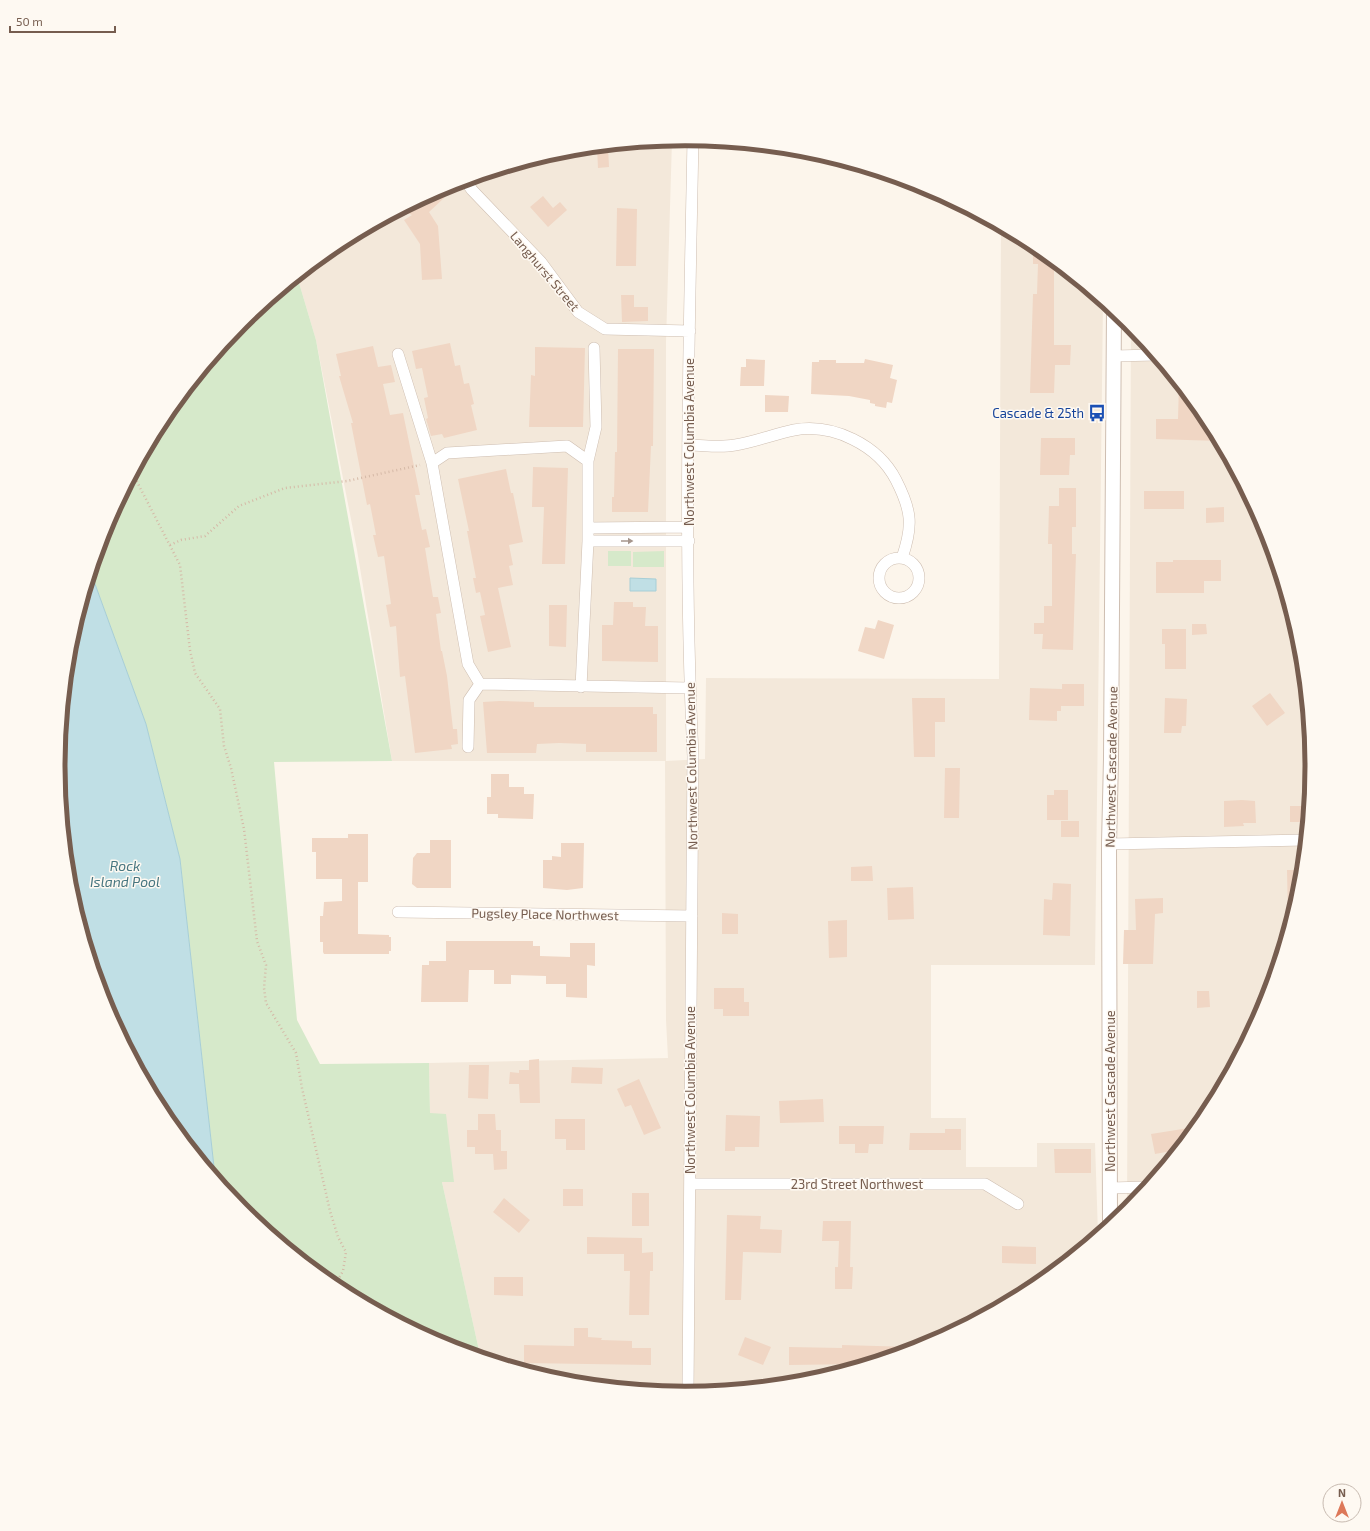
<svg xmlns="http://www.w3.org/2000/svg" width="1370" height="1531" viewBox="0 0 1370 1531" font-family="'Exo 2',sans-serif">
  <rect width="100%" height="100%" fill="#fcf5eb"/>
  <path fill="#f3e8da" d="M672,140L666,342V761L705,759L706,678L999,679L1001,227L1034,244L1103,301L1095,965H931V1118H966V1167H1037V1143H1095L1098,1234L1033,1287L925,1345L807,1380L685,1392L562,1380L480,1355L442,1182H453L430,1113L429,1063L668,1058L666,1020L665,761H392L357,550L316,340L297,276L337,244L445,186L563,151Z
    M1131,325L1206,417L1264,526L1300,643L1312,766L1300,888L1264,1006L1206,1114L1127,1210Z"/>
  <path fill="#d6e9ca" d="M297,276L316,340L392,761L274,762L297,1020L320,1064L429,1063L430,1113L446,1114L454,1182H442L480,1355L445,1345L336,1287L241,1209L215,1176L180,859L146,724L91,573L106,525L164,417L242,322Z
    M608,551H631V566H608Z
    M664,551V567H633V552Z"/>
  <path fill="#c0dfe5" stroke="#a7ced6" d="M91,573L146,724L180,859L215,1176L164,1114L106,1005L70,888L58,765L70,643Z
    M630,578L656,579V591H630Z"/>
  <path fill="#f0d6c4" d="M608,146L609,167L598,168L597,147Z
    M459,182V184L429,212L438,226L442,279L422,280L420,244L404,220L412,215L401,210L445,186Z
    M543,196L553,208L560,202L567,210L548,227L530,207Z
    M617,208L637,209L636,266H616Z
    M1033,244L1054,261V345H1071L1070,365H1055L1054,393H1030L1033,294H1037L1038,264H1033Z
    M621,295H634V307H648V321L622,322Z
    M450,343L455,366L460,365L464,384L469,383L474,404L471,405L477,430L444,438L442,434L431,436L426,419L428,418L424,398L428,397L422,368L416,369L412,351Z
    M373,346L378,367L391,365L395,382L383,384L390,415L403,413L420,495H415L422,530L426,529L430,547L425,548L433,597H438L441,613L436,614L441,651H442L447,676L453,729H457L458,744L451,745L452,749L415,753L405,676L400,677L396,626L390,627L386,605L391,604L384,556L378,557L373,535H376L370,504L367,505L351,423H353L339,376H341L336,354Z
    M535,347L585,348L583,427H529L531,375L535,376Z
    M618,349H654L653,446H651L648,512H612V497H614L615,452H617Z
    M746,359L765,360L764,386H740L741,367H746Z
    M865,359L893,365L890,378L897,380L892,403L887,402L886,408L875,406V404L870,403V400L849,396L811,394L812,362H819V360H836V363H864Z
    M1179,384L1206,417L1219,441L1156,439V419H1178Z
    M765,395L789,396L788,412H765Z
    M1041,438H1075V455H1070L1069,475H1040Z
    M533,467L568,468L565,564H542L544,507H532Z
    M506,469L511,493H513L523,542L509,545L513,565L509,566L513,585L498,588L511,647L488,652L480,616L485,615L480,592L476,593L473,578H476L467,531H469L458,479Z
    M1059,488H1076V527H1072V554H1076L1073,650L1042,649L1043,634H1034V623H1044V606H1052V544H1048L1049,506H1059Z
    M1144,491H1184V509H1144Z
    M1224,507V522L1206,523V508Z
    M1173,560H1221V581H1204V593H1156V562H1173Z
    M614,602H633V607H646L645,626H658V662L602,661V625H613Z
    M549,605H567L566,647L549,646Z
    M878,620L894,625L884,659L858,651L865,627L875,629Z
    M1192,624H1206L1207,634L1192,635Z
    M1162,629H1186V669H1165V644H1162Z
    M1062,684H1084V706H1061V711H1057V721L1029,720L1030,688L1062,689Z
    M1270,693L1285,713L1267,726L1252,706Z
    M912,698H945V722H935V757H914Z
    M1165,698L1187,699L1186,726H1182L1181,733H1164Z
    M500,701L534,702V707H653V714H657V752H586V744L559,743L537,744L536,753H487L483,702Z
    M945,768H960L959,818H944Z
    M491,774H509V787H524V794H534L533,819L498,818V814H487V797H491Z
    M1054,790H1068V820H1047V795H1054Z
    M1242,800L1255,801L1256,823H1243L1244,826L1224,827V801Z
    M1290,806H1308L1306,822H1290Z
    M1061,821H1079V837H1061Z
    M348,834H368V882H358V934L389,935V937H391V951H389V954H324L323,952V942H320V916H323L324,902L342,901V879H316V852H312V838H348Z
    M430,840H451V888H417L412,884L413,858L417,853H430Z
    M561,843H584L583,888L567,890L543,888V860H552V856L561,857Z
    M872,866L873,881H851V867Z
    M1287,870H1302L1300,888L1290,919H1288Z
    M1053,883L1071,884L1070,936L1043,935L1044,899L1052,900Z
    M913,887L914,919L888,920L887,888Z
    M1163,898V913L1155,914L1153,964H1123L1124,930H1136L1135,899Z
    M722,913L738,914V934H722Z
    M847,920V957L829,958L828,921Z
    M446,941H533V946H540V956L570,957V943H595V966L587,965V998L566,997V984H546V976L511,975V984H494V970H469L468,1002H421L422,965H429V961H446Z
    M714,988H744V1002H749V1016H723V1009H714Z
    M1197,991H1209L1210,1007L1197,1008Z
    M539,1059L540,1103H520L519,1084H509L510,1072L519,1073V1070H529V1060Z
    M469,1065H489L488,1099L468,1098Z
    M572,1067L603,1068L602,1084L571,1083Z
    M639,1079L661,1128L644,1135L631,1105L625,1107L617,1089Z
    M823,1099L824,1122L780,1123L779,1101Z
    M478,1114H495L496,1130H501V1151H507V1169L494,1170L493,1154H475V1147H467V1130H478Z
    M726,1115L760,1116L759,1147H735V1151H725Z
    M555,1119H585V1150H566V1139H555Z
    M839,1126H884L883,1144H869L868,1153H855V1144H839Z
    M1195,1127L1177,1150L1155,1154L1151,1134Z
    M945,1129H961V1150H909L910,1133H945Z
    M1054,1149H1091V1173H1055Z
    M563,1189H583V1206H563Z
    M632,1193H649V1226H632Z
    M504,1198L530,1220L519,1233L493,1212Z
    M727,1215L761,1216L760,1229L782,1230L781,1253L743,1252L741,1300H725Z
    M823,1221H851L850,1267H853L852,1289H835V1267H838L839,1241H822Z
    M587,1237L642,1238V1253L653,1252V1271H650L649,1315H629L630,1271H624V1254H587Z
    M1002,1246L1036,1247V1264L1002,1263Z
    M494,1277H523V1296L494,1295Z
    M574,1328H588V1337L602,1338L601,1340L632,1341V1348H651V1365L524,1363V1345L574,1346Z
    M745,1337L771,1347L763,1365L738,1355Z
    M842,1345L912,1347V1349L860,1364L789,1365V1347L842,1348Z"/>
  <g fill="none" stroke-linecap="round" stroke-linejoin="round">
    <g stroke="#cebeb1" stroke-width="12">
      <path id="minor" d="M465,180L472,190L541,262L578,312L605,329L690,331
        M398,354L432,463
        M1114,356L1155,355
        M689,445C704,445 720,448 735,445C755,442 774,434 794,430C833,423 878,445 896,480C912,511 913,526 902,558
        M588,461L596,427L594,348
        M588,528L688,527
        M588,541H689
        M879 578a20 20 0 1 1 40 0a20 20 0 1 1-40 0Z
        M581,687L588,541V461L567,446L447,453L432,463L468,664L480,684L689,688
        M468,747L469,700L480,684
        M1109,844L1305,840
        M398,912L692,916
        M690,1184H985L1018,1204
        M1110,1188L1146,1187
        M688,1392L693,756C683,551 689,345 693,139"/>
    </g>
    <g stroke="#cebeb1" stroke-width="16">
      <path id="tertiary" d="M1110,1224L1109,844L1111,759L1114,310"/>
    </g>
    <path stroke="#d5b9a7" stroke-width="2.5" stroke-dasharray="1 3" stroke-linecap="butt" d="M133,474L180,565L190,650L195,673L220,709L224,746L231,768L244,829L257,941L266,965L264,988L266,1003L296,1053L302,1088L330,1211L338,1237L346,1252L343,1271L335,1285
      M170,545L181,540L205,536L239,506L285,488L347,481L420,465"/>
    <use href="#minor" stroke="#fff" stroke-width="11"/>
    <use href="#tertiary" stroke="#fff" stroke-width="14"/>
  </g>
  <defs><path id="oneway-solid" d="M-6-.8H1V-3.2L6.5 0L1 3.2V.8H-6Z"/></defs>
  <use fill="#a6968d" href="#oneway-solid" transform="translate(627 541)"/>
  <defs>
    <g id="bus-bare" transform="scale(1.38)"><path d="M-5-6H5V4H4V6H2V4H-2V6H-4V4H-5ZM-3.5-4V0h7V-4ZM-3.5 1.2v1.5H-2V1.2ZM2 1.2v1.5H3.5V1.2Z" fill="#1a4fb4" stroke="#fef9f2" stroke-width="2.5" paint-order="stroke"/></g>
  </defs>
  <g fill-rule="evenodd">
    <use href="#bus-bare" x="1097" y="413"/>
  </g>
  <g text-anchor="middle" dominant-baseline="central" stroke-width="3" stroke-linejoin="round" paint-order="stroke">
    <g font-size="13" fill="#765d4f" stroke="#fef9f2">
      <text transform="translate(545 271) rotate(50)">Langhurst Street</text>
      <text transform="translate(689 442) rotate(-90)">Northwest Columbia Avenue</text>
      <text transform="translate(691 766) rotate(-91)">Northwest Columbia Avenue</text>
      <text transform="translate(1111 767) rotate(-89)">Northwest Cascade Avenue</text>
      <text transform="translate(545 914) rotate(1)">Pugsley Place Northwest</text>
      <text transform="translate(690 1090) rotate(-90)">Northwest Columbia Avenue</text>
      <text transform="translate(1110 1091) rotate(-90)">Northwest Cascade Avenue</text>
      <text x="857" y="1184">23rd Street Northwest</text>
    </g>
    <g font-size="13" fill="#164399" stroke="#fef9f2" text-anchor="end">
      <text x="1084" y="413">Cascade &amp; 25th</text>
    </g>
    <g font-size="14" font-style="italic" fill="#477680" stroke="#fef9f2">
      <text x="125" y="865">Rock<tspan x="125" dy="16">Island Pool</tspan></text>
    </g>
  </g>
  <path d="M0 0H1370V1531H0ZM65 766a620 620 0 1 1 1240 0a620 620 0 1 1-1240 0Z" fill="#fef9f2" fill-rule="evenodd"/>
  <path fill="none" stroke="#765d4f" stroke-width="5" d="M65 766a620 620 0 1 1 1240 0a620 620 0 1 1-1240 0Z"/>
  <g transform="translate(1342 1503)"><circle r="19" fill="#fef9f2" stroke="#c8bbb1"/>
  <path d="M0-3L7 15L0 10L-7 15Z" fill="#dd7859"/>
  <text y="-6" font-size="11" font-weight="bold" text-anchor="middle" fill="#765d4f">N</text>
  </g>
  <path d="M10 26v6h105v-6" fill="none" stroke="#765d4f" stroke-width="2"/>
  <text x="16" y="26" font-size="12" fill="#765d4f" stroke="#fef9f2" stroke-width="3" paint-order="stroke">50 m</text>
</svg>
